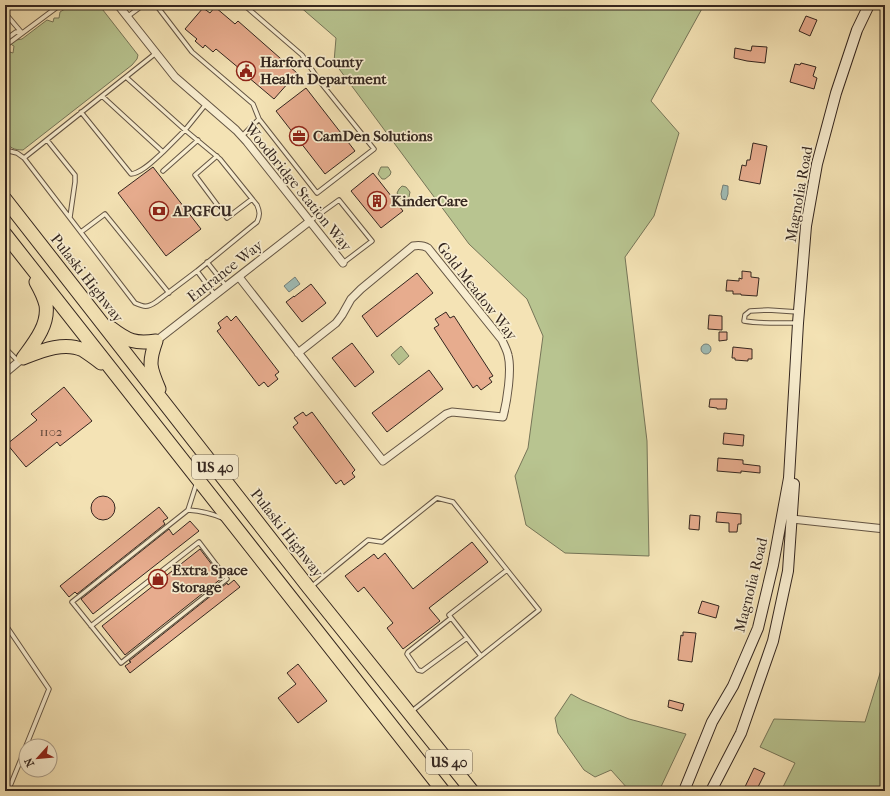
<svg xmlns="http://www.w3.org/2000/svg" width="890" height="796" viewBox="0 0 890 796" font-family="'IM FELL French Canon',serif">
  <rect width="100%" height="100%" fill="#f4e3b5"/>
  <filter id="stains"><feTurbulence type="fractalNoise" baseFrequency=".005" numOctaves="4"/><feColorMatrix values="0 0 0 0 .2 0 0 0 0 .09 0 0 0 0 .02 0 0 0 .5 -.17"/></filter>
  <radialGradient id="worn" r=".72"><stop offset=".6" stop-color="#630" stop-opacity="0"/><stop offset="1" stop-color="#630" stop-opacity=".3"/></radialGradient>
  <path fill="#b8c490" stroke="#767558" d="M71,5H99L138,55L137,59L132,65L23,150C14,150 10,148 5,141V52L7,51L13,53L14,46L12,45L11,44L16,40L22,39L47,20L53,22L54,18H59L60,12Z
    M298,5H704L651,101L679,133L654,216L625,257L647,441L649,556L565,553L526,525L515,476L528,448L543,336L527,299L469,244L334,62L336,38Z
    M381,167H388L391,172L390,175L385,179H382L378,174L380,169Z
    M402,186L406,187L410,192L409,197L405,201H402L397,193L399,189Z
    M401,346L409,356L399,365L391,355Z
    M885,657V791H781L795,763L760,747L774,719L865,722Z
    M571,694L582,700L629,719L686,734L659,791H635L628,789L611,770L595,777L584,770L558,733L555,718Z"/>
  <path fill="#9fbcb6" stroke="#74807a" d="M723,185L728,186V194L726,200L722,199L721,194Z
    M295,277L300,284L289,292L284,286Z
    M701 349a5 5 0 1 1 10 0a5 5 0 1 1-10 0Z"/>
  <path fill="#e7ac8e" stroke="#34261f" d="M215,7L235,24L238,21L297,73L274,99L248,77L246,80L237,72L240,69L216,49L213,52L205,45L203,48L195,41L197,39L185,29L203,8L210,13Z
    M806,16L817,20L810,36L799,31Z
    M752,46L767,47L765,63L747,61L734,58L735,48L751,51Z
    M801,63L816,67L813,76L817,78L814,89L790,82L795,64L800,65Z
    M306,88L355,151L325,174L276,111Z
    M753,143L767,146L760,184L739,180L742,165L746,166L747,160H750Z
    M153,167L201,229L166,256L118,193Z
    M373,173L403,211L381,228L351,191Z
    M742,271L751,272V277L759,278L757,296L741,295V294H733V291H726L727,280L739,281V278L742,279Z
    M417,273L433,293L377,337L362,316Z
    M311,284L326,303L302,322L286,302L294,296V297Z
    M446,312L450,318L454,316L493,376L489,378L492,382L481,390L477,385L473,388L434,328L439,325L435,319Z
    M709,315L722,316V330L708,329Z
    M227,316L231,321L236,316L279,372L275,375L278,379L268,387L264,382L259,386L217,331L221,328L218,323Z
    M719,332H727V340L719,341Z
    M352,343L374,372L355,387L332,358Z
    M733,347L752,349V359H748V361L735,360V358H732Z
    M429,370L443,389L387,432L372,413Z
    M64,387L92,421L60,446L57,442L26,467L7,444L37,420L31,414Z
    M710,399H727L726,409H717V408L709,407Z
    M303,412L306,416L312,412L355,470L352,473L355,477L344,485L341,480L336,484L293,427L298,423L294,418Z
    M724,433L744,435L743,446L723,444Z
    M718,458L743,460V464L760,466V473L741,471V473L717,471Z
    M91 508a12 12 0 1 1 24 0a12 12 0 1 1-24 0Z
    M159,507L168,518L163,521L165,524L77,594L75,592L69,597L60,586Z
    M717,512L741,514V524H738L737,532H729V523L716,522Z
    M690,515L700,516L699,530L689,529Z
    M190,521L199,531L93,614L81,599L169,529L173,535Z
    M472,542L488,562L429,608L440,621L403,649L387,628L393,623L364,587L358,592L345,576L374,554L378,559L385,553L413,589Z
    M200,549L222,578L125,655L102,626Z
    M234,580L240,587L130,673L125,666L131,662L129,661L227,583L228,585Z
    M702,601L719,606L716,618L698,613Z
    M683,632L696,633L692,662L678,660L681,635L683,636Z
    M298,664L327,701L298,723L278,698L296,684L287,673Z
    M669,700L684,704L682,711L668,707Z
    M754,768L765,773L756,791H743Z"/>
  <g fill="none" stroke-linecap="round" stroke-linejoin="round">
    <g stroke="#645544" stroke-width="5.5">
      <path id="lane" d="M156,5L192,52L253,104L259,119
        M5,13L22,33
        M127,17L143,5
        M5,40L16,32L20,33
        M5,46L60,5
        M127,78L185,130L220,159L257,205C260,212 260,215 257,222L197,271L156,302C147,308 144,307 135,303L24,158L156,53
        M102,96L163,152L185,130L206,104
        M81,112L131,174C142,173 155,159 163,152
        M242,136L259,119L317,193L374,149L321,83L302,55L244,5
        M47,140L75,175V182L70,217
        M5,150L17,153L24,158
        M217,156L195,175L227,218L252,199
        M163,171L198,140
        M310,221L339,200L372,241L343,263
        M81,232L105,214L169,293
        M207,262L226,286
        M197,271L215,295
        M5,312L7,323L5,326
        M796,323C779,323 762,324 744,321L745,315L750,311L768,310L798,312
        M5,348L19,362
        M188,510C201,511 211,513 222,518
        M312,586L368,540L382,542L437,498L453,502L539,610L412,711
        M451,618L408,652L407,654L418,670L422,671L467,638
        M5,624L49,689L26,746
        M91,626L199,542L227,579L121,663L72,602L188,510L197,482
        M481,656L449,615L507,570
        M8,791L26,747"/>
    </g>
    <g stroke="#645544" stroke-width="9">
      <path id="street" d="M118,5L175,77L236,130L247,142L343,263
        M239,277L383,461L446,414L452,412L503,417C507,401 512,370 508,355C507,350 504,345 502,340L428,248C423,245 419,245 413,246L361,289L351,299L342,315L336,323L298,353
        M156,341L310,221
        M5,373L23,358
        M792,519L885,529"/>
    </g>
    <g stroke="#34261f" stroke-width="12">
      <path id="secondary" d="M684,791L712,722L733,686L758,628L773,565L789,478L798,323L806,226L817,164L836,93L857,30L869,5
        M711,791L741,733L773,641L788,571L794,484"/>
    </g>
    <g stroke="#34261f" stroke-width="15">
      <path id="highway" d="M5,199L309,588L472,791
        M5,234L443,791
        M111,328C128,341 135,344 156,341C148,363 150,368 159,389
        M23,358C34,343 49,325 46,305C44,297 40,289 36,282
        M23,358C41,351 64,341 83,350C89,354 95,358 101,363"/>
    </g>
    <use href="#lane" stroke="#f8edcf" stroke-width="3.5"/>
    <use href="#street" stroke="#f8edcf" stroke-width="7"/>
    <use href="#secondary" stroke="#f8edcf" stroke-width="10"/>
    <use href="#highway" stroke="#f4e3b5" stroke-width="13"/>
  </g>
  <defs>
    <g id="civic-ring" transform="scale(1)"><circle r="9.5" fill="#f8edcf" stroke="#8f2418" stroke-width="1.5"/><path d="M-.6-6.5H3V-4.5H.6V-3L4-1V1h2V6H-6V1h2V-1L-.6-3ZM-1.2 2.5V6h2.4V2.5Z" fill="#8f2418"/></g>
    <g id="office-ring" transform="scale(1)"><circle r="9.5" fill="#f8edcf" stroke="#8f2418" stroke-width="1.5"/><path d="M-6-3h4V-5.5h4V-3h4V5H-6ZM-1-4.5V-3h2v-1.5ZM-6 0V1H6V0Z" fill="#8f2418"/></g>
    <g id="building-ring" transform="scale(1)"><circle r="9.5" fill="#f8edcf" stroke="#8f2418" stroke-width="1.5"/><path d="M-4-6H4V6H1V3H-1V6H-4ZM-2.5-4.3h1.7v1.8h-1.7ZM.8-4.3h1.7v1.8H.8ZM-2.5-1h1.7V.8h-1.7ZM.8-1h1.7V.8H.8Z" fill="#8f2418"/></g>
    <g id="bank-ring" transform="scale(1)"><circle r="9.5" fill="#f8edcf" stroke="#8f2418" stroke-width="1.5"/><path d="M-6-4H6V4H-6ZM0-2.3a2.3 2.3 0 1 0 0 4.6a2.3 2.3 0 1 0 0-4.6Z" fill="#8f2418"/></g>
    <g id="shop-ring" transform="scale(1)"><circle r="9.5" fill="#f8edcf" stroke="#8f2418" stroke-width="1.5"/><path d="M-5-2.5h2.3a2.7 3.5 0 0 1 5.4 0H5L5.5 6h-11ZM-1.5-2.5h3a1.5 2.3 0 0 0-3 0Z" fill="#8f2418"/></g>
  </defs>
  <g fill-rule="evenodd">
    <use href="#civic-ring" x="246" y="71"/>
    <use href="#office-ring" x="299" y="136"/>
    <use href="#building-ring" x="377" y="201"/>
    <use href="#bank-ring" x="159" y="211"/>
    <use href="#shop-ring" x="158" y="579"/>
  </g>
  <g text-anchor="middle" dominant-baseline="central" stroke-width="3.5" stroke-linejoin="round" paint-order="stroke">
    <g font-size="13" fill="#61483b">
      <text x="51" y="431">1102</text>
    </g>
    <g fill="#f8edcf" stroke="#6f6254" stroke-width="1">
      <rect x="192" y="455" width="46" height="24" rx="3"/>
      <rect x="426" y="750" width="46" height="24" rx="3"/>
    </g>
    <g font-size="14" font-weight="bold" fill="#34261f">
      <text x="215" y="467">US 40</text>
      <text x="449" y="762">US 40</text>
    </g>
    <g font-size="15" font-weight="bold" fill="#34261f" stroke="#f8edcf" text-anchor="start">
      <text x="260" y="62">Harford County<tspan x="260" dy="17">Health Department</tspan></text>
      <text x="313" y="136">CamDen Solutions</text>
      <text x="391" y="201">KinderCare</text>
      <text x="173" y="211">APGFCU</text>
      <text x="172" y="570">Extra Space<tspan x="172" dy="17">Storage</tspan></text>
    </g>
    <g font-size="15" fill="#34261f" stroke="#f8edcf">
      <text transform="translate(298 187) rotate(51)">Woodbridge Station Way</text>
      <text transform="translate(799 194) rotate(-80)">Magnolia Road</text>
      <text transform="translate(225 271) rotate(-38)">Entrance Way</text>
      <text transform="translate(87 278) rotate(52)">Pulaski Highway</text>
      <text transform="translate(477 291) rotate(52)">Gold Meadow Way</text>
      <text transform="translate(287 533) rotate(52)">Pulaski Highway</text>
      <text transform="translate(751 585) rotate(-76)">Magnolia Road</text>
    </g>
  </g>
  <rect width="890" height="796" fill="none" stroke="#f4e3b5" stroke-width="20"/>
  <rect x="6" y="6" width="878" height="784" fill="none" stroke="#34261f" stroke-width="2"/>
  <rect x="10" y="10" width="870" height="776" fill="none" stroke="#34261f"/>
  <g transform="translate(38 758) rotate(243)"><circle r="19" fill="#f8edcf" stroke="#aa9d89"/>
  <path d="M0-3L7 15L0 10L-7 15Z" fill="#8f2418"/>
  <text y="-6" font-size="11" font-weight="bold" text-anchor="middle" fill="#34261f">N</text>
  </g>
  <rect width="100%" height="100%" filter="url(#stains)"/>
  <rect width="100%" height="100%" fill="url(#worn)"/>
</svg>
